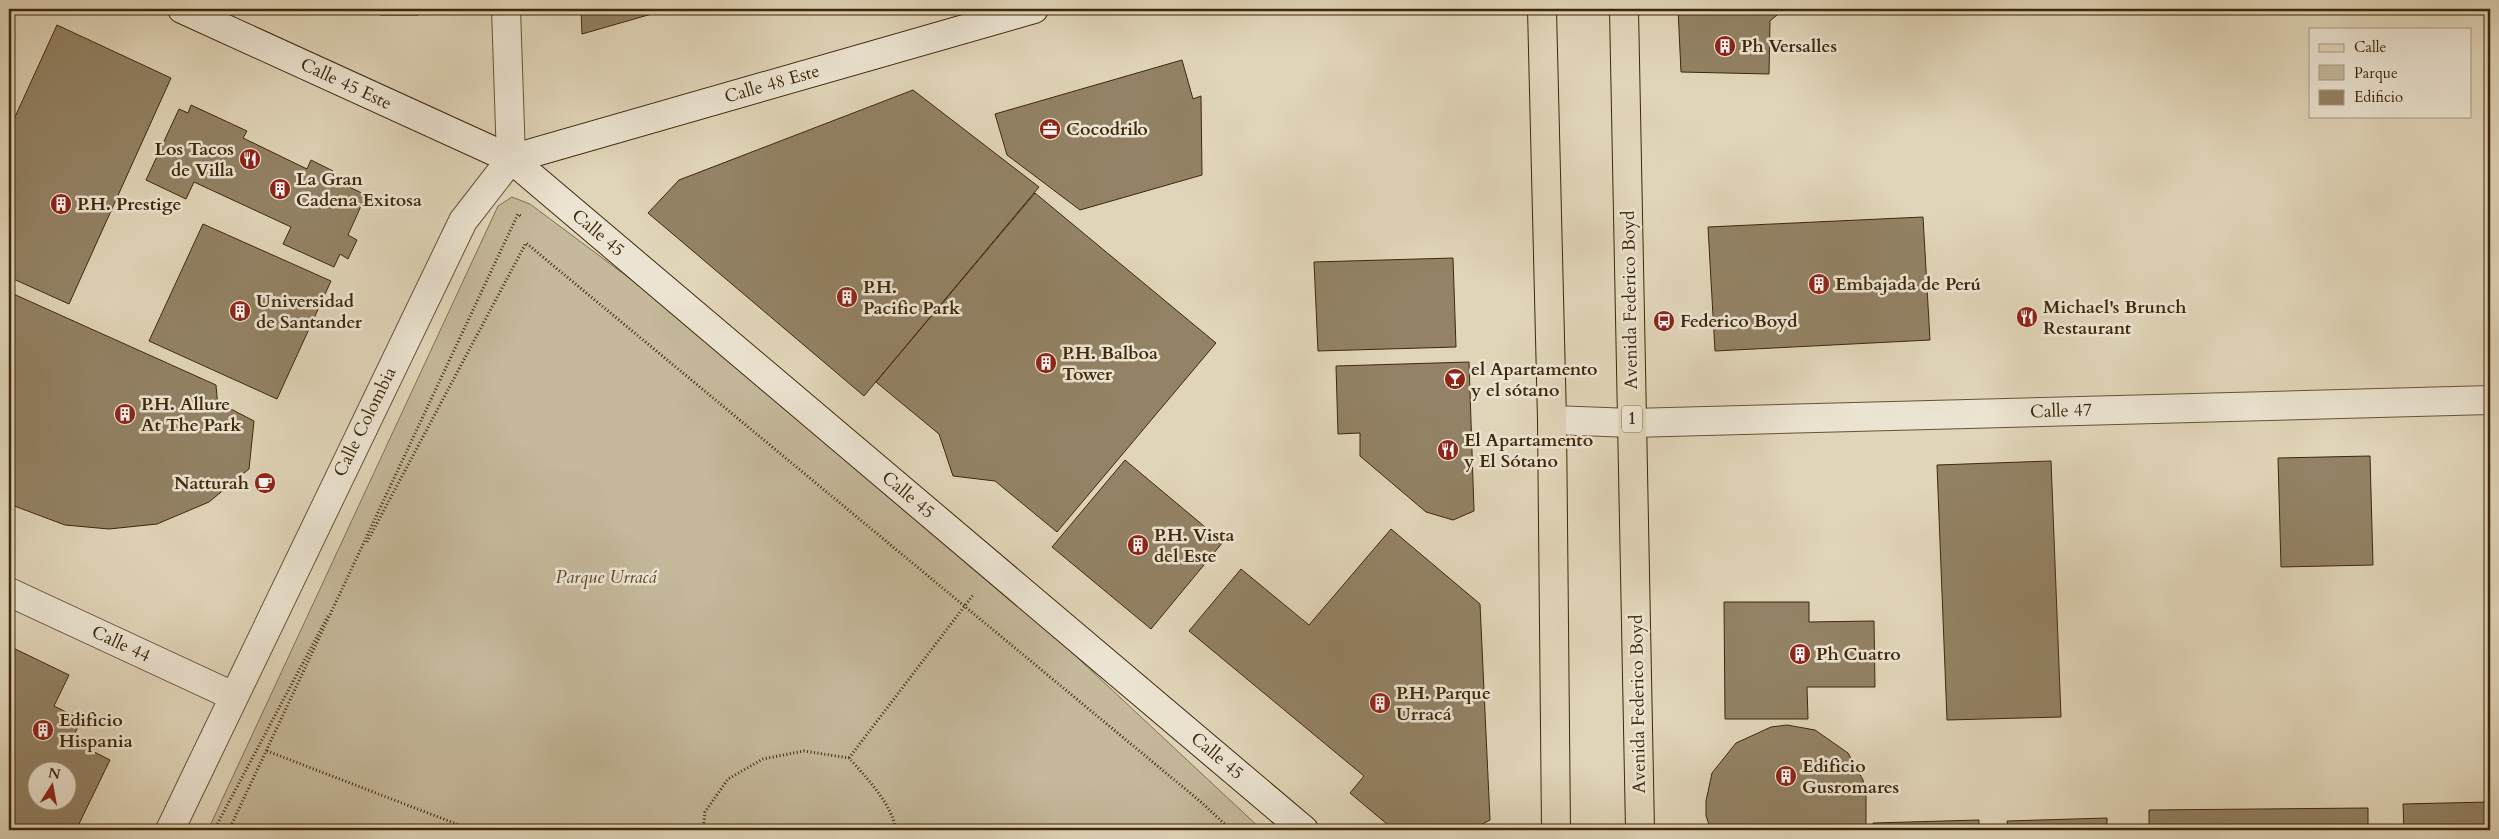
<svg xmlns="http://www.w3.org/2000/svg" width="2499" height="839" viewBox="0 0 2499 839" font-family="Cardo,serif">
  <rect width="100%" height="100%" fill="#e1d5b9"/>
  <filter id="stains"><feTurbulence type="fractalNoise" baseFrequency=".004" numOctaves="4"/><feColorMatrix values="0 0 0 0 .2 0 0 0 0 .09 0 0 0 0 .02 0 0 0 .5 -.17"/></filter>
  <radialGradient id="worn" r=".72"><stop offset=".6" stop-color="#630" stop-opacity="0"/><stop offset="1" stop-color="#630" stop-opacity=".3"/></radialGradient>
  <path fill="#c5b89b" stroke="#827052" d="M512,197L530,204L836,432L1262,830H208L498,206Z"/>
  <path fill="#938265" stroke="#3f2809" fill-rule="evenodd" d="M380,9H418V15H380Z
    M581,9H669L582,34Z
    M1678,9H1784L1770,21L1769,74L1681,72Z
    M57,25L171,78L69,304L9,277V130Z
    M1182,60L1193,99L1201,96L1202,175L1080,210L1007,155L995,114Z
    M913,90L1039,187L864,396L648,213L679,180Z
    M191,105L247,131L243,138L307,169L311,160L333,171L330,178L366,195L348,235L357,240L348,259L340,254L334,267L283,244L291,227L194,182L186,199L146,180L179,109L188,113Z
    M1035,193L1216,343L1057,532L995,481L953,476L939,434L876,382Z
    M1923,217L1930,340L1715,351L1708,227Z
    M203,224L331,281L277,399L149,341Z
    M2488,254H2490V353H2489Z
    M1453,258L1456,347L1318,351L1314,262Z
    M9,292L216,385L218,408L227,407L254,421L249,469L209,502L157,524L109,529L65,525L9,504Z
    M1469,362L1474,511L1453,520L1426,512L1360,456V433L1338,434L1336,366Z
    M2370,456L2373,565L2281,567L2278,458Z
    M1125,460L1223,542L1151,629L1052,547Z
    M2051,461L2061,717L1947,720L1937,465Z
    M1391,529L1480,604L1490,820L1471,830H1394L1350,793L1364,776L1189,631L1241,569L1309,625Z
    M1724,602H1809V622L1874,621L1875,687H1807L1808,719H1725Z
    M9,646L69,675L54,706L82,720L71,740L110,760L76,830H9V769L11,764L9,762ZM38,772H68V802H38Z
    M1787,725L1815,730L1848,753L1863,780L1866,795V823L1862,830H1711L1706,816V801L1712,773L1736,743L1771,727Z
    M2490,802V830H2404L2403,804Z
    M2368,808V830H2149V810Z
    M2107,818V830H2008L2007,821Z
    M1979,820V830H1873V823Z"/>
  <g fill="none" stroke-linecap="round" stroke-linejoin="round">
    <g stroke="#685335" stroke-width="30">
      <path id="street" d="M1552,420L1632,423L2490,400
        M9,592L233,696
        M170,830L463,221L511,159L506,9"/>
    </g>
    <g stroke="#3f2809" stroke-width="30">
      <path id="secondary" d="M182,9L511,159L1304,830
        M511,159L1034,9"/>
    </g>
    <g stroke="#3f2809" stroke-width="30">
      <path id="primary" d="M1542,9L1552,420L1556,830
        M1624,9L1640,830"/>
    </g>
    <path stroke="#3f2809" stroke-width="3" stroke-dasharray="1 2.5" stroke-linecap="butt" d="M367,542L526,243L1201,802L1231,830
      M267,751L472,830
      M849,758L973,595
      M214,830L329,614
      M229,830L518,214L521,216
      M703,830L705,812L728,779L763,759L804,751L849,758C864,775 895,807 895,830"/>
    <use href="#street" stroke="#ece4d2" stroke-width="28"/>
    <use href="#secondary" stroke="#ece4d2" stroke-width="28"/>
    <use href="#primary" stroke="#e1d5b9" stroke-width="28"/>
  </g>
  <defs>
    <g id="building-disc" transform="scale(1.125)"><circle r="9.5" fill="#8f2418" stroke="#ece4d2"/><path d="M-4-6H4V6H1V3H-1V6H-4ZM-2.5-4.3h1.7v1.8h-1.7ZM.8-4.3h1.7v1.8H.8ZM-2.5-1h1.7V.8h-1.7ZM.8-1h1.7V.8H.8Z" fill="#fff"/></g>
    <g id="office-disc" transform="scale(1.125)"><circle r="9.5" fill="#8f2418" stroke="#ece4d2"/><path d="M-6-3h4V-5.5h4V-3h4V5H-6ZM-1-4.5V-3h2v-1.5ZM-6 0V1H6V0Z" fill="#fff"/></g>
    <g id="restaurant-disc" transform="scale(1.125)"><circle r="9.5" fill="#8f2418" stroke="#ece4d2"/><path d="M-5-6h1v4h1v-4h1v4h1v-4h1v5L-1.5 .5V6h-2V.5L-5-1ZM5-6V6H3V1.5H1.5Q1.5-4 5-6Z" fill="#fff"/></g>
    <g id="bus-disc" transform="scale(1.125)"><circle r="9.5" fill="#8f2418" stroke="#ece4d2"/><path d="M-5-6H5V4H4V6H2V4H-2V6H-4V4H-5ZM-3.5-4V0h7V-4ZM-3.5 1.2v1.5H-2V1.2ZM2 1.2v1.5H3.5V1.2Z" fill="#fff"/></g>
    <g id="bar-disc" transform="scale(1.125)"><circle r="9.5" fill="#8f2418" stroke="#ece4d2"/><path d="M-6-5H6L.8 .8V4.5H3.5V6h-7V4.5H-.8V.8Z" fill="#fff"/></g>
    <g id="cafe-disc" transform="scale(1.125)"><circle r="9.5" fill="#8f2418" stroke="#ece4d2"/><path d="M-5.5-4.5H6V0H3Q3 3.5 0 3.5H-2.5Q-5.5 3.5-5.5 0ZM3-3.2v2h1.7v-2ZM-6 4.5H4V6H-6Z" fill="#fff"/></g>
  </defs>
  <g fill-rule="evenodd">
    <use href="#building-disc" x="1725" y="46"/>
    <use href="#office-disc" x="1050" y="129"/>
    <use href="#restaurant-disc" x="250" y="159"/>
    <use href="#building-disc" x="280" y="189"/>
    <use href="#building-disc" x="61" y="204"/>
    <use href="#building-disc" x="1819" y="284"/>
    <use href="#building-disc" x="847" y="297"/>
    <use href="#building-disc" x="240" y="311"/>
    <use href="#restaurant-disc" x="2027" y="317"/>
    <use href="#bus-disc" x="1664" y="321"/>
    <use href="#building-disc" x="1046" y="363"/>
    <use href="#bar-disc" x="1455" y="379"/>
    <use href="#building-disc" x="125" y="414"/>
    <use href="#restaurant-disc" x="1448" y="450"/>
    <use href="#cafe-disc" x="265" y="483"/>
    <use href="#building-disc" x="1138" y="545"/>
    <use href="#building-disc" x="1800" y="654"/>
    <use href="#building-disc" x="1380" y="703"/>
    <use href="#building-disc" x="43" y="730"/>
    <use href="#building-disc" x="1786" y="776"/>
  </g>
  <g text-anchor="middle" dominant-baseline="central" stroke-width="5" stroke-linejoin="round" paint-order="stroke">
    <rect fill="#ece4d2" stroke="#736045" stroke-width="1" x="1622" y="405.5" width="20" height="27" rx="4"/>
    <g font-size="16" font-weight="bold" fill="#3f2809">
      <text x="1632" y="419">1</text>
    </g>
    <g font-size="18" font-weight="bold" fill="#3f2809" stroke="#ece4d2" text-anchor="start">
      <text x="1741" y="46">Ph Versalles</text>
      <text x="1066" y="129">Cocodrilo</text>
      <text x="234" y="149" text-anchor="end">Los Tacos<tspan x="234" dy="21">de Villa</tspan></text>
      <text x="296" y="179">La Gran<tspan x="296" dy="21">Cadena Exitosa</tspan></text>
      <text x="77" y="204">P.H. Prestige</text>
      <text x="1835" y="284">Embajada de Perú</text>
      <text x="863" y="287">P.H.<tspan x="863" dy="21">Pacific Park</tspan></text>
      <text x="256" y="301">Universidad<tspan x="256" dy="21">de Santander</tspan></text>
      <text x="2043" y="307">Michael's Brunch<tspan x="2043" dy="21">Restaurant</tspan></text>
      <text x="1680" y="321">Federico Boyd</text>
      <text x="1062" y="353">P.H. Balboa<tspan x="1062" dy="21">Tower</tspan></text>
      <text x="1471" y="369">el Apartamento<tspan x="1471" dy="21">y el sótano</tspan></text>
      <text x="141" y="404">P.H. Allure<tspan x="141" dy="21">At The Park</tspan></text>
      <text x="1464" y="440">El Apartamento<tspan x="1464" dy="21">y El Sótano</tspan></text>
      <text x="249" y="483" text-anchor="end">Natturah</text>
      <text x="1154" y="535">P.H. Vista<tspan x="1154" dy="21">del Este</tspan></text>
      <text x="1816" y="654">Ph Cuatro</text>
      <text x="1396" y="693">P.H. Parque<tspan x="1396" dy="21">Urracá</tspan></text>
      <text x="59" y="720">Edificio<tspan x="59" dy="21">Hispania</tspan></text>
      <text x="1802" y="766">Edificio<tspan x="1802" dy="21">Gusromares</tspan></text>
    </g>
    <g font-size="18" fill="#3f2809" stroke="#ece4d2">
      <text transform="translate(346 84) rotate(25)">Calle 45 Este</text>
      <text transform="translate(772 84) rotate(-16)">Calle 48 Este</text>
      <text transform="translate(598 233) rotate(40)">Calle 45</text>
      <text transform="translate(1630 300) rotate(-91)">Avenida Federico Boyd</text>
      <text transform="translate(2061 411) rotate(-2)">Calle 47</text>
      <text transform="translate(365 422) rotate(-64)">Calle Colombia</text>
      <text transform="translate(908 495) rotate(40)">Calle 45</text>
      <text transform="translate(121 644) rotate(25)">Calle 44</text>
      <text transform="translate(1638 704) rotate(-91)">Avenida Federico Boyd</text>
      <text transform="translate(1217 756) rotate(40)">Calle 45</text>
    </g>
    <g font-size="18" font-style="italic" fill="#5a4526" stroke="#ece4d2">
      <text x="606" y="577">Parque Urracá</text>
    </g>
  </g>
  <rect width="2499" height="839" fill="none" stroke="#e1d5b9" stroke-width="30"/>
  <rect x="10" y="10" width="2479" height="819" fill="none" stroke="#3f2809" stroke-width="2.5"/>
  <rect x="15" y="15" width="2469" height="809" fill="none" stroke="#3f2809"/>
  <rect x="2309" y="28" width="162" height="90" fill="#ece4d2" stroke="#a79982"/>
  <rect x="2319" y="44" width="25" height="8" fill="#e1d5b9" stroke="#a79982"/>
  <text x="2354" y="52" font-size="15" fill="#3f2809">Calle</text>
  <rect x="2319" y="65" width="25" height="15" fill="#c5b89b" stroke="#a79982"/>
  <text x="2354" y="78" font-size="15" fill="#3f2809">Parque</text>
  <rect x="2319" y="90" width="25" height="15" fill="#938265" stroke="#a79982"/>
  <text x="2354" y="102" font-size="15" fill="#3f2809">Edificio</text>
  <g transform="translate(52 786) rotate(11)"><circle r="24" fill="#ece4d2" stroke="#a79982"/>
  <path d="M0-4L9 19L0 12L-9 19Z" fill="#8f2418"/>
  <text y="-8" font-size="14" font-weight="bold" text-anchor="middle" fill="#3f2809">N</text>
  </g>
  <rect width="100%" height="100%" filter="url(#stains)"/>
  <rect width="100%" height="100%" fill="url(#worn)"/>
</svg>
